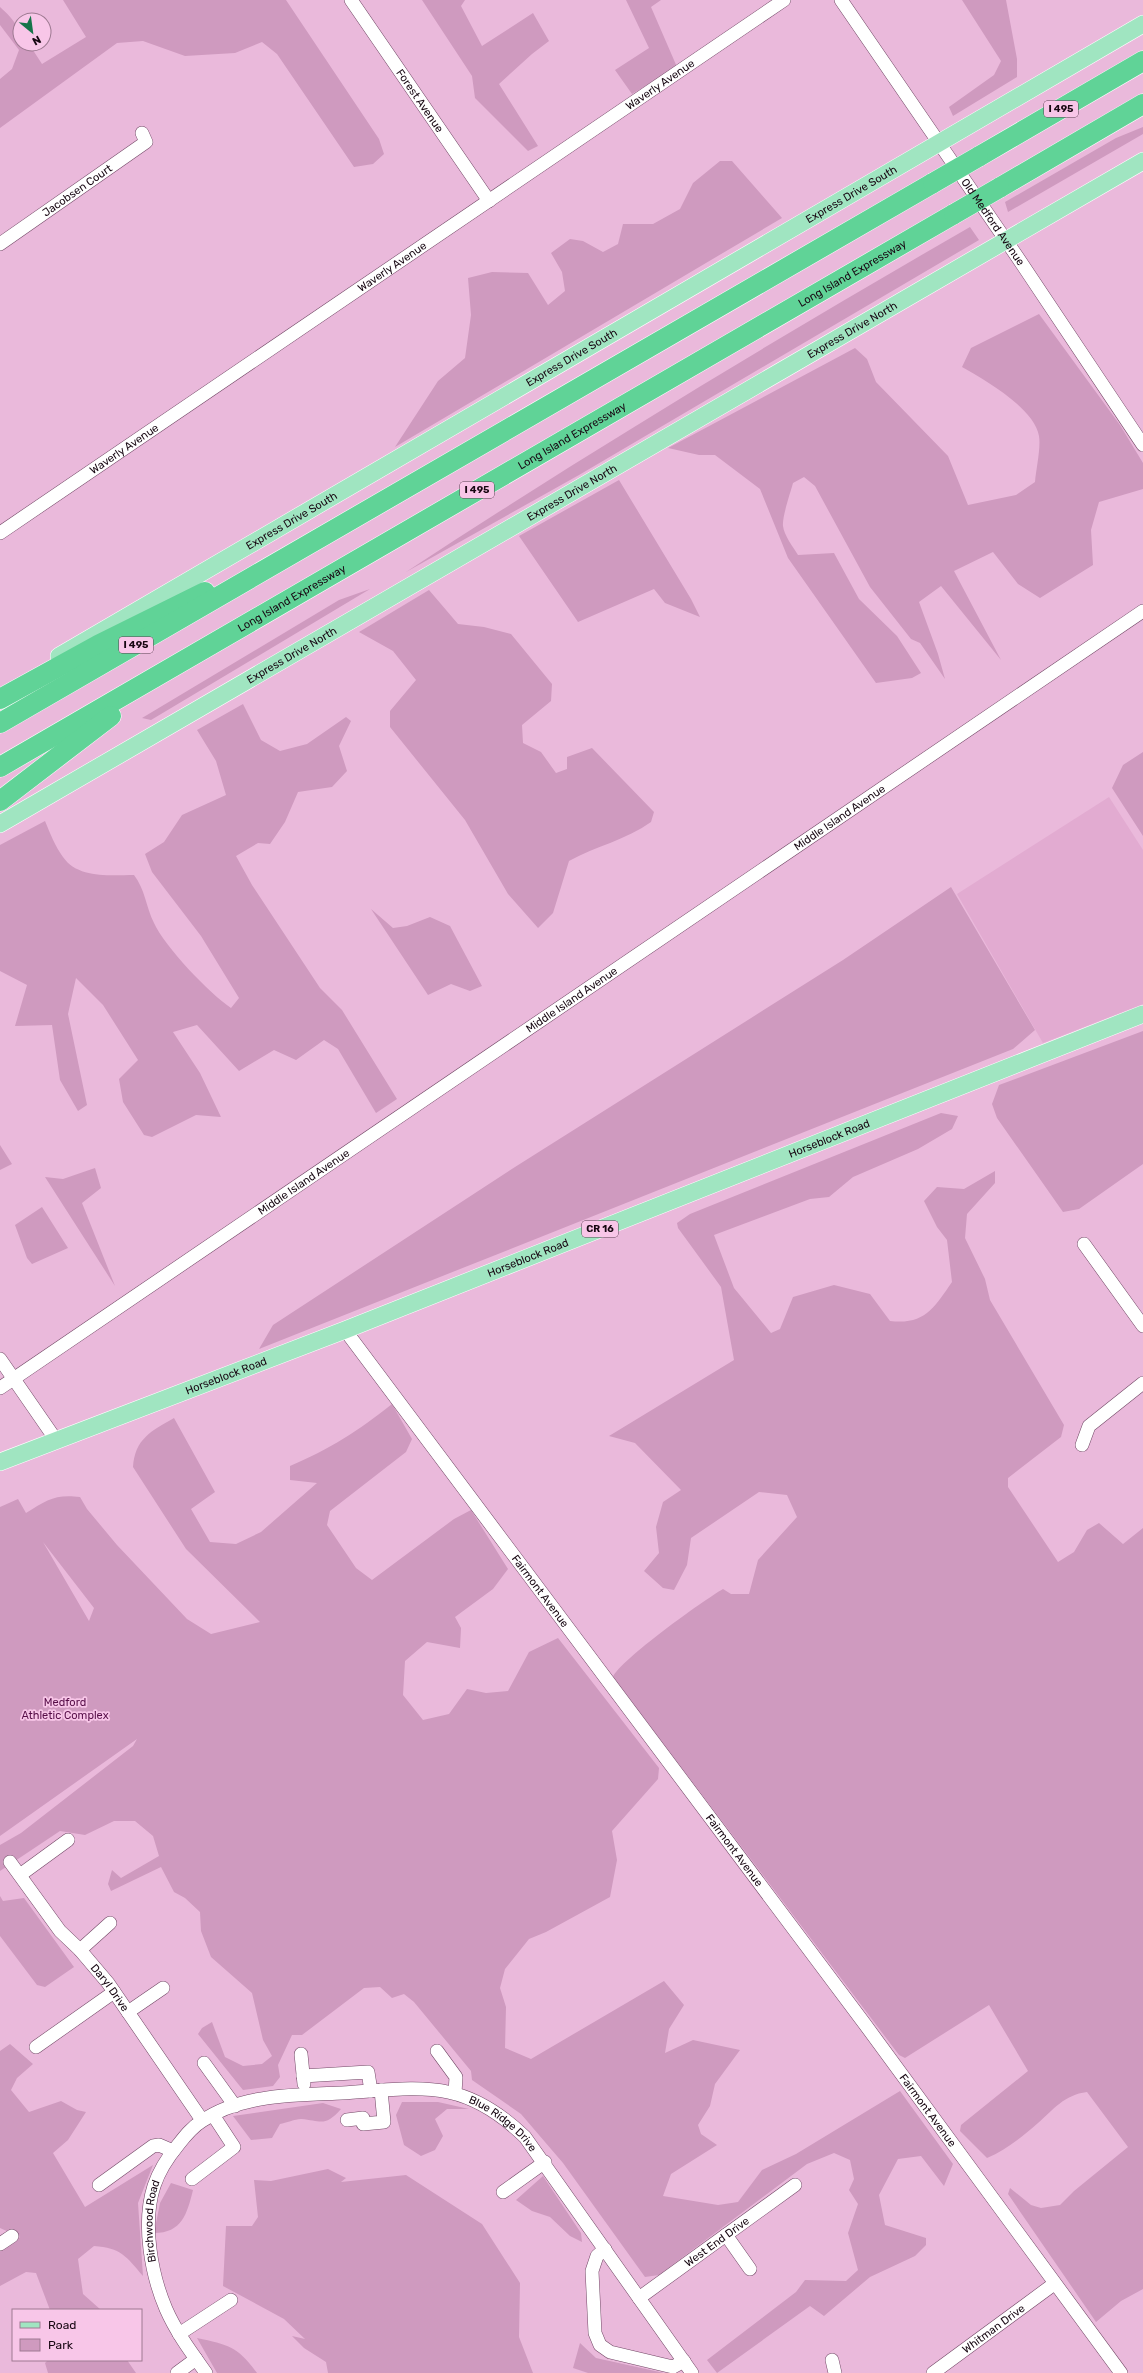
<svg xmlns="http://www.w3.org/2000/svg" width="1143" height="2373" viewBox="0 0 1143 2373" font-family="Rubik,sans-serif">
  <rect width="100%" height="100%" fill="#eab9db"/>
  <path fill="#e2abd1" d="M1109,797L1143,850V1004L1043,1043L957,894Z"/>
  <path fill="#cf9abf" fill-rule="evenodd" d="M63,0H286L379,139L384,154L373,164L354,167L277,54L262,42L235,53L185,56L143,41L117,43L0,128V79L12,69L19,50L0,25V7C13,19 20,26 20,44H29L42,64L86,37Z
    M422,0H465L461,6L482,46L533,13L549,41L532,54L499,84L538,146L528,151L475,98L472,76Z
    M626,0H661L651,7L677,67L632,94L615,70L649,48Z
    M962,0H1006L1017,59V77L953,116L949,107L994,75L1001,61Z
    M1143,127V134L1008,212L1005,202L1116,138Z
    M720,161H732L782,218L395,447L438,381L465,358L471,315L468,278L492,272L528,273L548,305L565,291L562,272L551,253L570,239L583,241L603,252L618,244L623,224H653L680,209L693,183Z
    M970,227L979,240L579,475L406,572C590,451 779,337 970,227Z
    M1039,314L1120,425L1143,463V489L1099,502L1091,530L1093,565L1040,598L1018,584L993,552L954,571L1001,660L941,586L919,602L938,654L945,679L920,643L911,639L870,587L815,486L804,477L793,483C790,494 782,517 783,526C784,535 793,547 798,555L834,553L859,599L897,636L921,673L912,678L876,683L788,558L760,489L715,455H699L668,448L855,348L867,359L876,382L948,456L968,505L1016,495L1035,482C1036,470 1041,448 1039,436C1034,408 985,380 962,367L971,348Z
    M619,480L691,599L700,617L665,603L654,589L578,622L519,536Z
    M370,589L151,720L142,718L339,600Z
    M429,590L458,624L484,627L511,634L552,684L551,701L522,725L523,743L541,752L556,773L567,769V757L592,748L654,812L651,822C626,840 596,846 569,861L553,913L538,928L508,894L465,820L390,727V711L416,680L393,651L359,632Z
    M243,704L261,740L280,751L307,744L346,717L351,721L339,746L347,771L332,787L298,792L285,822L270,844L258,843L236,856L252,885L320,988L342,1010L397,1099L376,1113L338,1049L324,1040L296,1060L274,1050L239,1071L197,1025L173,1032L200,1073L221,1117L196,1115L152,1137L144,1135L123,1102L119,1079L138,1060L103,1005L76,978L68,1014L87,1105L78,1111L60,1080L52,1025L15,1026L27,985L0,971V845L45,821C50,833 55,846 63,857C78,879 111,875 134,875C145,889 146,907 154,923C165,947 209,993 231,1008L239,998L201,936L152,872L145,854L164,842L182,815L226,795L216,761L197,730Z
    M1143,752V836L1112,788L1123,765Z
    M951,887L1035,1030L1013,1049L259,1349L273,1325L515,1167L843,960Z
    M371,909L393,928L407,926L430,917L450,926L482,986L470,991L451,984L428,995Z
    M1143,1031V1164L1079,1209L1063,1212L997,1118L992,1104L999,1085Z
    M941,1113L958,1116L952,1129L918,1149L853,1177L829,1197L810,1199L714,1235L734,1288L771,1333L780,1329L793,1297L834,1285L870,1294L890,1321C925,1325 934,1308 952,1282L947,1240L937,1227L924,1201L937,1187L964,1189L995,1171V1183L967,1214L965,1238L985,1279L990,1300L1064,1425L1061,1437L1008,1478V1487L1058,1562L1074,1552L1087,1530L1099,1523L1123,1544L1143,1528V2289L1121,2301L1096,2322L1008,2194L1010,2188L1031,2205L1041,2208L1060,2205L1074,2191L1128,2147L1087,2092C1064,2095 1054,2109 1038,2123C1022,2137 1006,2150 987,2158L960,2131L961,2125L1028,2071L989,2005L905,2058L899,2055L613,1677C620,1660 704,1600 723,1589L731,1594H749L758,1560L797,1517L787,1495L759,1492L691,1538L687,1565L674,1590L663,1588L644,1571L659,1553L656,1527L663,1502L681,1490L635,1443L609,1436L734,1360L721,1287L678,1228L677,1223L690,1214Z
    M0,1145L12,1164L0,1170Z
    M95,1168L101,1188L82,1203L115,1286L45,1177L63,1179Z
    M42,1207L68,1248L32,1264L27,1258L15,1225Z
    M392,1404L412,1439L406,1452L330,1511L327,1525L356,1568L372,1580L454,1519L471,1510L508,1569L493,1589L455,1617L461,1628L460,1648L427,1642L405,1661L403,1695L423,1720L449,1714L467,1689L486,1693L508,1691L529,1652L558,1638L659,1768L658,1779L612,1831L617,1860L610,1897L546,1932L529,1939L505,1969L500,1988L506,2007L505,2048L531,2059L664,1981L684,2005L669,2029L665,2053L693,2040L740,2050L715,2084L710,2106L698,2125L701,2134L717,2145L671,2174L663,2196L718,2205L738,2202L762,2170L796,2154L900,2091L953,2164L944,2186L921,2156L898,2159L879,2195L885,2225L926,2238V2245L915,2256L870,2277L824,2316L810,2306L717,2373L707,2360L796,2292L805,2280L846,2281L858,2270L848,2233L858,2204L849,2190L854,2179L850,2160L834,2153L807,2164L659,2275L645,2277L563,2163L521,2114L472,2080L471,2071L414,2002L404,1994L392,1998L380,1987L364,1988L302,2035H292L278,2065L280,2077L273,2086L243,2090L198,2034L202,2028L212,2022L225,2057L243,2066L262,2064L272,2056L263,2040L252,1993L211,1957L201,1931L200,1912L185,1898L174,1892L161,1867L111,1891L108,1884L112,1870L121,1878L159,1856L153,1836L135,1821H114L85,1835L60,1831L0,1871V1845L21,1833L133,1746L137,1739L0,1836V1507L18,1499L26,1513C47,1500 55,1494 80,1497L87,1509L117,1545L187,1619L211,1634L260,1622L186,1549L133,1467C135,1439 151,1431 174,1418L215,1492L191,1509L210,1542L236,1544L261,1532L317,1483L290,1480V1466C330,1449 358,1431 392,1404ZM43,1542L94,1608L89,1621Z
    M0,1896L3,1901L24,1898L74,1967L45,1987L37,1985L0,1936Z
    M10,2044L33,2064L17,2078L11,2090L29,2112L61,2101L77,2110L86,2112L68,2140L53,2153L85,2207L153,2165L138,2203L143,2276C126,2256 121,2248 94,2246L78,2259L83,2294L101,2310H50L36,2273L26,2272L0,2286V2251L20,2237L0,2228V2051Z
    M402,2102H438L469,2109H447L435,2119L443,2136L435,2150L421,2156L404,2145L396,2115Z
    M323,2103L341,2109C325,2127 322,2121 301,2119C295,2119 286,2123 280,2124L272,2138L251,2140L233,2116Z
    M328,2169L346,2178L341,2182L406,2175L482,2224L520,2283L519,2337L533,2373H328L326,2362L304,2348L292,2336L305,2339L284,2319L223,2286L226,2226H252L258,2217L254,2180L271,2181Z
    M543,2176L581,2233L582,2242L570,2236L550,2217L532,2211L516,2200Z
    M171,2183L193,2190C187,2214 182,2233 154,2233L160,2203Z
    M197,2338C229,2345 237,2346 257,2373H217Z
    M580,2343L596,2358L664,2373H588L573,2368Z
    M48,2360H127L136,2373H48L45,2363Z"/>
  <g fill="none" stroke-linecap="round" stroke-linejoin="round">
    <g stroke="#724866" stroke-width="14">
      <g id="minor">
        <path id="s1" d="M351,0L489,201"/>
        <path id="s2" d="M841,0L1018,258L1143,445"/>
        <path id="s3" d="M0,244L146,142L142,133"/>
        <path id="s4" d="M0,533L784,0"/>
        <path d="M1084,1244L1143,1326"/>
        <path id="s5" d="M345,1330L864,2023L1121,2373"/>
        <path d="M0,1359L56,1440"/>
        <path id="s6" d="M0,1388L1143,611"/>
        <path d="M1082,1445L1089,1426L1143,1383"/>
        <path id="s7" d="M10,1862L60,1931L80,1950L108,1983L202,2120"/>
        <path d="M20,1875L68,1840"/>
        <path d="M80,1950L110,1923"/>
        <path d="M128,2012L163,1988"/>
        <path d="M36,2047L114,1992"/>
        <path d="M437,2051L456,2077L455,2093"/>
        <path d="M301,2054L304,2084"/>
        <path d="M204,2063L235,2106"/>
        <path d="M303,2076L368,2072L371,2091"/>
        <path d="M347,2120L363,2118V2124L384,2122L381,2090"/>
        <path d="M192,2179L234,2147L213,2115"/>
        <path d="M99,2185L153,2146L159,2145L173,2151"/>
        <path d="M503,2192L545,2162"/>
        <path d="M726,2235L750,2269"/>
        <path d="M0,2244L12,2236"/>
        <path d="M605,2249L597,2256L592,2271L595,2333L600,2345L610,2352L673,2367L684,2361"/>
        <path id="s8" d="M639,2298L795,2185"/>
        <path d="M179,2334L231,2300"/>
        <path d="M832,2360L835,2373"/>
        <path d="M177,2373L196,2359"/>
        <path id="s9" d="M206,2373C191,2352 176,2332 166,2309C151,2274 142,2223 154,2186C159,2171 168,2157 178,2145C185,2136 192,2127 202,2121C241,2094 296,2095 342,2093C421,2088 463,2077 525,2137L692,2373"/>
        <path id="s10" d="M933,2373L1054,2284"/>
      </g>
    </g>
    <g stroke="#fff" stroke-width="18">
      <g id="major">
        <path id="s11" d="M59,656L1143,24"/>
        <path id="s12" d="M0,824L1143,161"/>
        <path id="s13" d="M0,1462L345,1330L1143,1014"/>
      </g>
    </g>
    <g stroke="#fff" stroke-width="21">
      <g id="highway">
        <path d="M978,157L1143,61"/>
        <path d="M999,188L1143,104"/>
        <path d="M0,699L98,645L205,592"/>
        <path d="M0,723L933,183"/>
        <path id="s14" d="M0,767L954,214"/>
        <path d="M0,801L111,716"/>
      </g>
    </g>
    <use href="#minor" stroke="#fff" stroke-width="13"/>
    <use href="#major" stroke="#a0e5c1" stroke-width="17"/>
    <use href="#highway" stroke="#60d397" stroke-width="20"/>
    <g stroke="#fff" stroke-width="21" stroke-linecap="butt">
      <path id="highway-bridge" d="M933,183L978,157
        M954,214L999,188"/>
    </g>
    <use href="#highway-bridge" stroke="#60d397" stroke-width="20"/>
  </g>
  <g text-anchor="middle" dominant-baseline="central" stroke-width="3.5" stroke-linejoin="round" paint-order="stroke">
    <g fill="#f8c6e8" stroke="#5a4052" stroke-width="1">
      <rect x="1044" y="101" width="34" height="16" rx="3"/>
      <rect x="460" y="482" width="34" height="16" rx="3"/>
      <rect x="119" y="637" width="34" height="16" rx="3"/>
      <rect x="582" y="1221" width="36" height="16" rx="3"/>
    </g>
    <g font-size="10" font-weight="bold" fill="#170712">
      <text x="1061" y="109">I 495</text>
      <text x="477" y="490">I 495</text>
      <text x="136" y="645">I 495</text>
      <text x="600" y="1229">CR 16</text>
    </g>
    <g font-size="11" fill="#170712" stroke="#f8c6e8">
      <text stroke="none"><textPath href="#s4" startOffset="798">Waverly Avenue</textPath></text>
      <text stroke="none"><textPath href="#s1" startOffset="122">Forest Avenue</textPath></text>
      <text stroke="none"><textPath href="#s3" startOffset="94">Jacobsen Court</textPath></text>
      <text stroke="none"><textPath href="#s11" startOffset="917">Express Drive South</textPath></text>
      <text stroke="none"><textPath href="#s2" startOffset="269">Old Medford Avenue</textPath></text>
      <text stroke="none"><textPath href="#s4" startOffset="474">Waverly Avenue</textPath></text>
      <text stroke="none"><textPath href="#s14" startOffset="985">Long Island Expressway</textPath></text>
      <text stroke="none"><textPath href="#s12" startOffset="985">Express Drive North</textPath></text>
      <text stroke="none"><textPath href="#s11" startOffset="593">Express Drive South</textPath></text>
      <text stroke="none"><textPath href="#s14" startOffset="661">Long Island Expressway</textPath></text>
      <text stroke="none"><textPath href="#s4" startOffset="150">Waverly Avenue</textPath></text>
      <text stroke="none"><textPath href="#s12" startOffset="661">Express Drive North</textPath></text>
      <text stroke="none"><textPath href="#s11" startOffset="269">Express Drive South</textPath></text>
      <text stroke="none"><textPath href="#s14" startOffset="337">Long Island Expressway</textPath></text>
      <text stroke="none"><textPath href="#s12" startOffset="337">Express Drive North</textPath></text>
      <text stroke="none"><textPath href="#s6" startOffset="1015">Middle Island Avenue</textPath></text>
      <text stroke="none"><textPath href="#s6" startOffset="691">Middle Island Avenue</textPath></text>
      <text stroke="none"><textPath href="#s13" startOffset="890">Horseblock Road</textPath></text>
      <text stroke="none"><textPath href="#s6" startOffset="367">Middle Island Avenue</textPath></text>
      <text stroke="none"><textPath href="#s13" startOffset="566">Horseblock Road</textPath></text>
      <text stroke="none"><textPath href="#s13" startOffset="242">Horseblock Road</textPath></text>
      <text stroke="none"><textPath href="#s5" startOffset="326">Fairmont Avenue</textPath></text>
      <text stroke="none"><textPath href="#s5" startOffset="650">Fairmont Avenue</textPath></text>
      <text stroke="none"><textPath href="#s7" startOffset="161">Daryl Drive</textPath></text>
      <text stroke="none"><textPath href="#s5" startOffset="974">Fairmont Avenue</textPath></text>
      <text stroke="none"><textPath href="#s9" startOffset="599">Blue Ridge Drive</textPath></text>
      <text stroke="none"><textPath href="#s9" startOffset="166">Birchwood Road</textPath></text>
      <text stroke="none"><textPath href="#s8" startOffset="96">West End Drive</textPath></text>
      <text stroke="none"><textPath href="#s10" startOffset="75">Whitman Drive</textPath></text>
    </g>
    <g font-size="11" fill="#560d47" stroke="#f8c6e8">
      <text x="65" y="1702">Medford<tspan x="65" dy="13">Athletic Complex</tspan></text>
    </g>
  </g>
  <rect x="12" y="2309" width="130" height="52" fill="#f8c6e8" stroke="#9e7a92"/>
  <rect x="20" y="2322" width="20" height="6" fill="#a0e5c1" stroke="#9e7a92"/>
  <text x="48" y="2329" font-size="12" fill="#170712">Road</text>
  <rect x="20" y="2339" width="20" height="12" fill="#cf9abf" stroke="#9e7a92"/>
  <text x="48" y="2349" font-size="12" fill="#170712">Park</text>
  <g transform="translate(32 32) rotate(151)"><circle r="19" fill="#f8c6e8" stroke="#9e7a92"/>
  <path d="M0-3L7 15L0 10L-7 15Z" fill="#16744a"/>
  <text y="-6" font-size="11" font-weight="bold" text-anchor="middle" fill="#170712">N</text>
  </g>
</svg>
